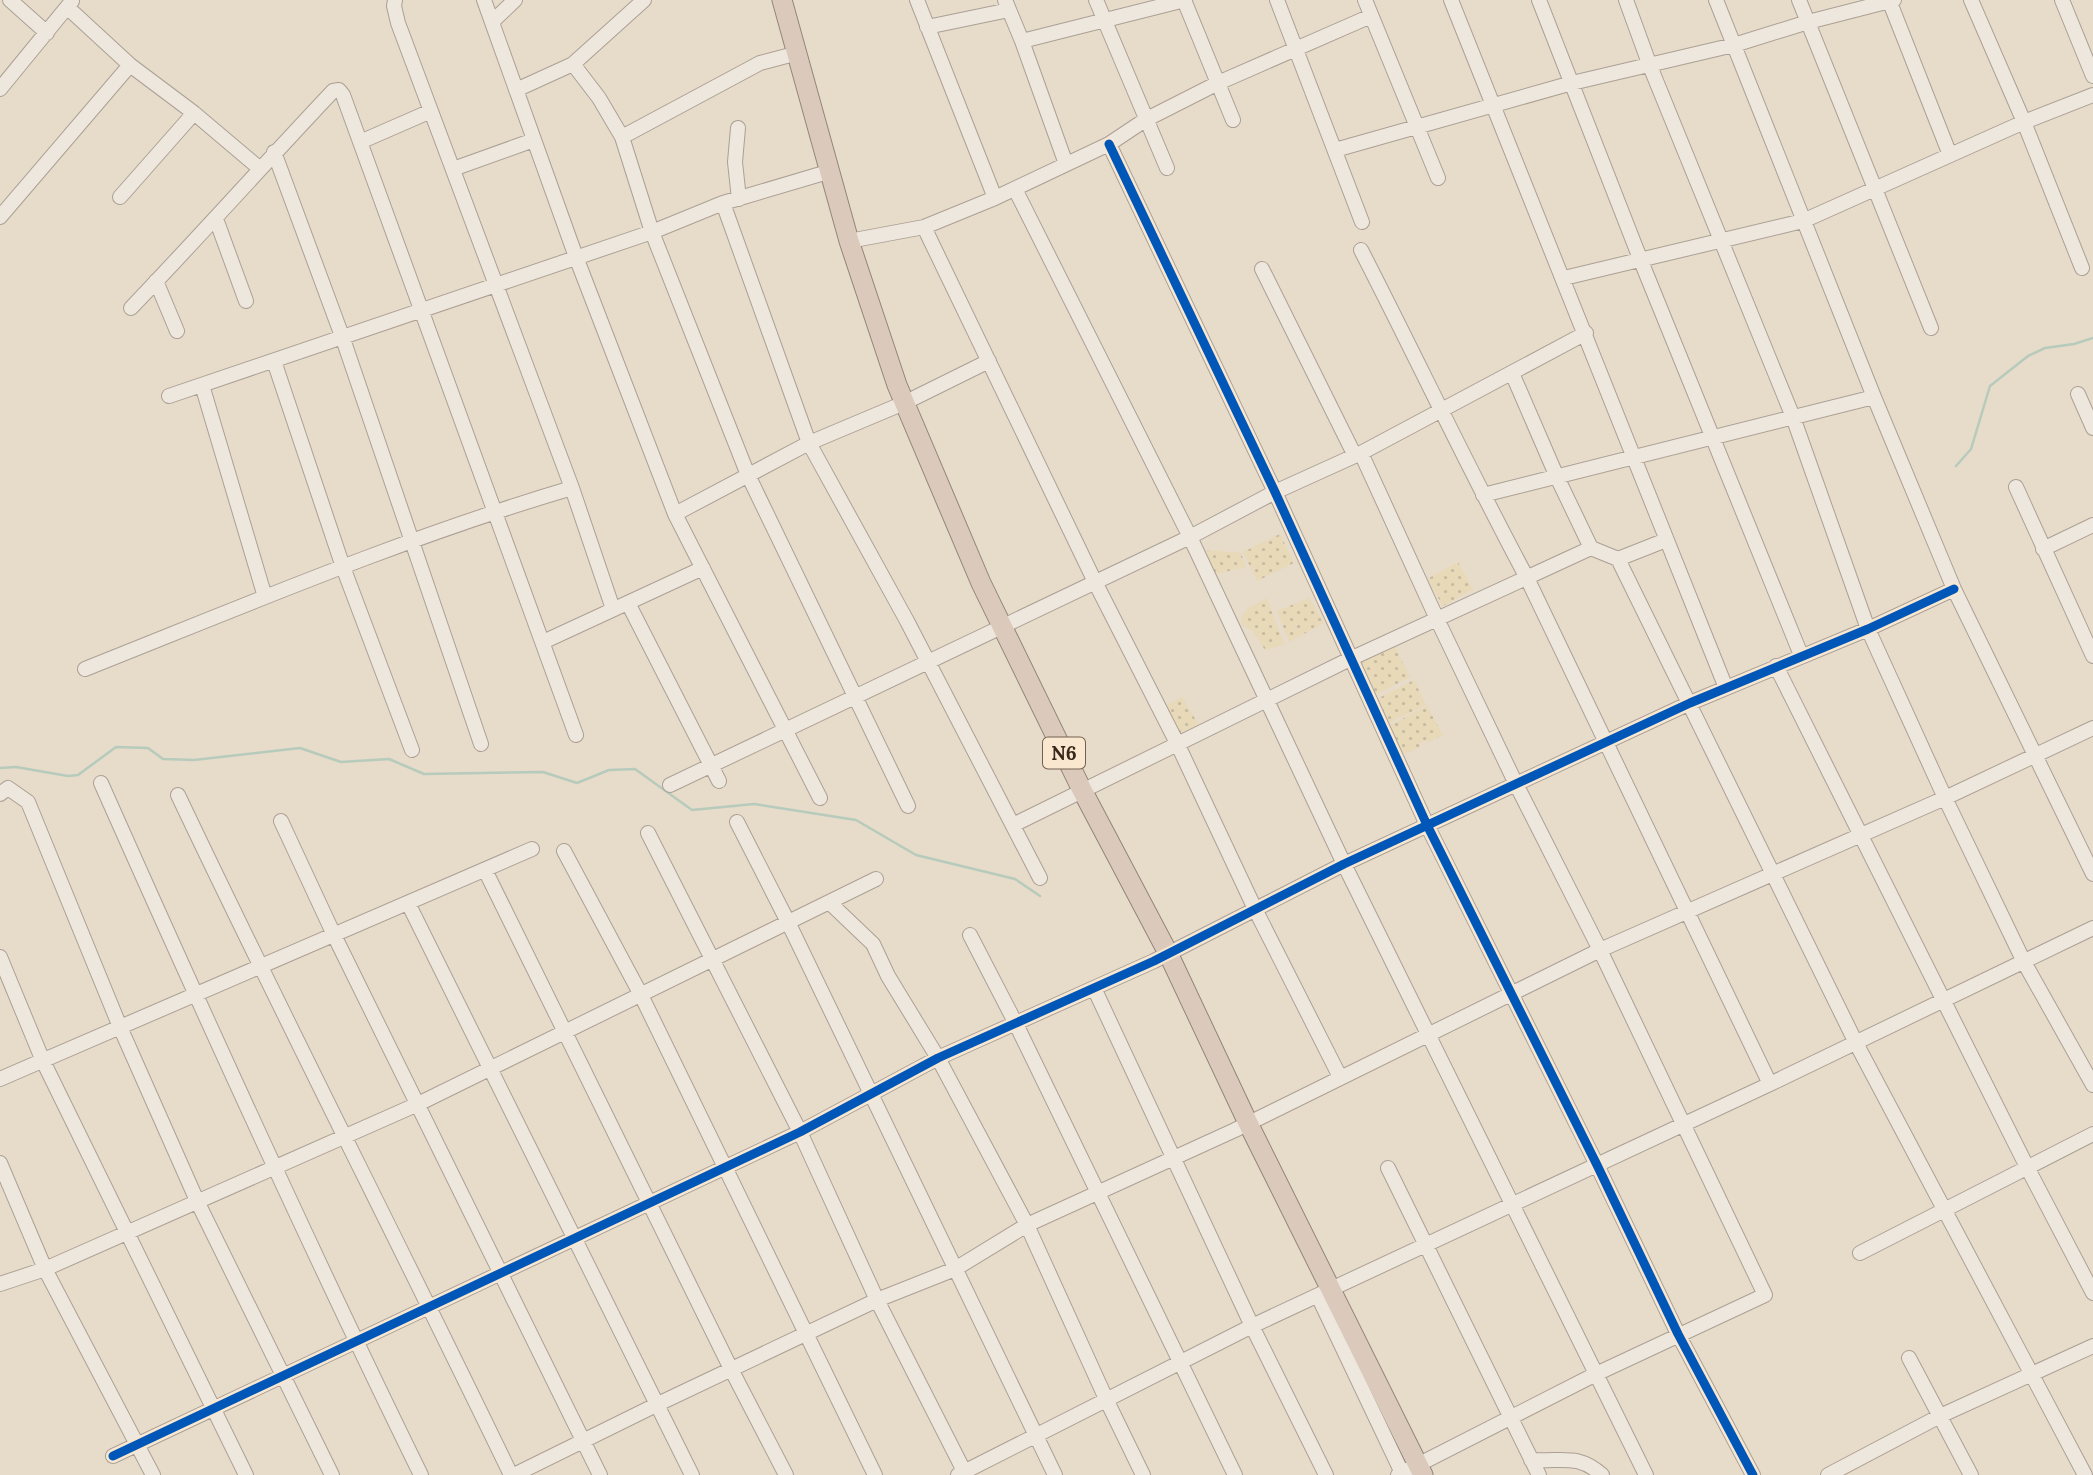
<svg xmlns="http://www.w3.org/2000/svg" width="2093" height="1475" viewBox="0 0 2093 1475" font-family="Lora,serif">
  <defs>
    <pattern id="farmland-dots" width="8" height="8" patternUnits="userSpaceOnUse" patternTransform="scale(1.75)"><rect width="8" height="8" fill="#e8d9b9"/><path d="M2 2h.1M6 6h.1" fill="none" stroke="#c8ba9e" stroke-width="1.8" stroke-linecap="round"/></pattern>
  </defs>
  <rect width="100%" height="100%" fill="#e7dbca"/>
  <path fill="url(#farmland-dots)" d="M1280,534L1294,563L1257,581L1243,552Z
    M1211,550L1241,553L1246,567L1212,575L1200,552Z
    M1458,562L1473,589L1443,606L1427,579Z
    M1267,598L1284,644L1265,650L1253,631L1241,624V617L1248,608Z
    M1309,598L1324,623L1289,642L1277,611Z
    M1394,645L1410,677L1373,696L1357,664Z
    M1414,680L1426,705L1388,723L1373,701Z
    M1182,697L1200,727L1177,739L1161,708Z
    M1427,706L1443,735L1429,742L1427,740L1420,743V747L1404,754L1389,726Z"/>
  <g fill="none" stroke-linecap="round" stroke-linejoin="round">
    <path stroke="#b7cbbc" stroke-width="2.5" d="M1956,466L1971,449L1990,386L2028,356L2045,348L2074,344L2093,338
      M0,768L16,767L68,776L78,775L116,747L148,748L163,759L194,760L300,748L341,762L389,759L424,774L543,772L577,783L609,770L635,769L692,810L754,804L856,820L916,855L1015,879L1040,896"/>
    <g stroke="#aca094" stroke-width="16">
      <path id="minor" d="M10,0L47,33
        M395,0L394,6L398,23L572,488L613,609
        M484,0L576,257L675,514L820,798
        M917,0L995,198
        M1005,0L1022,41L1066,164
        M1096,0L1167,168
        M1184,0L1233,120
        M1277,0L1362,222
        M1365,0L1438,178
        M1451,0L1726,688
        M1539,0L1641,261L1801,655
        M1626,0L1650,66L1793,417L1868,629L1945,798L2024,962L2093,1085
        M1716,0L1874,397L1954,589L2093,874
        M1799,0L1931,328
        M1889,0L1950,155
        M1971,0L2024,122L2082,268
        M2062,0L2093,76
        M67,7L130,65L194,113L259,168
        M492,22L515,0
        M927,27L1009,10
        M1022,41L1185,0
        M573,64L599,98L622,137L652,232L748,475L908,806
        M0,89L72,1
        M516,90L573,64L644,0
        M738,128L735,162L739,199
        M622,137L760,63L798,53
        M360,142L431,111
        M1109,144L1275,492L1427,825L1597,1165L1678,1334L1753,1475
        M1335,150L1572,83L1734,45L1808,22L1894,0
        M274,152L342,336L481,744
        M453,169L534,140
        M1015,189L1190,537L1344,864L1646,1475
        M120,197L194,113
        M723,203L809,443L907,621L1040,878
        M0,217L130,65
        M216,219L246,301
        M924,227L1095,582L1177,743L1255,909L1340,1077
        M849,241L924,227L995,198L1109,144L1145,120L1218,83L1371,16
        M1361,250C1417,359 1469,470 1527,578L1770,1084
        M1262,269L1355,456
        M1564,278L1803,221L2024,122L2093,95
        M156,281L177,331
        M131,308C199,237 265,163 333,91L339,90L343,95L576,735
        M274,361L343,567L412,750
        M1512,373L1557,477L1591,548L1618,559L1666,540
        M202,385L265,597
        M2078,394L2093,428
        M169,396L652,232L723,203L831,171
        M1361,453L1437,619L1516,784L1600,950L1765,1295L1596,1374L1398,1475
        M2016,487L2093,656
        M1483,495L1874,397
        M675,514L809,443L904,403L989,361
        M2043,549L2093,525
        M1618,559L1856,1043L2085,1475
        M628,603L719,781
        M543,642L703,568
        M1776,666L2027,1167L2093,1293
        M85,669C246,605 406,537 572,488
        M101,783C204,1015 309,1247 421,1475
        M670,785L1190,537L1275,492L1361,453L1586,333
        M0,794L8,788L28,802L120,1027L198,1203L332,1475
        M178,795C286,1023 401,1247 511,1475
        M281,821L334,935L600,1475
        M737,822L788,922L1055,1475
        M1013,825L1350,659L1591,548
        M648,833L800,1132L877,1300L966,1475
        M564,851L641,995L875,1475
        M485,870L731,1369L786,1475
        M408,903L692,1475
        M830,903L873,944L888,976L938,1058L1027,1225L1107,1401L1143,1475
        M970,935L1016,1024L1235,1475
        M0,957L43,1061L246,1475
        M1094,988L1252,1326L1326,1475
        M0,1079L532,849
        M0,1163L45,1269L153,1475
        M1388,1168L1539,1475
        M1860,1253L2093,1134
        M0,1284L45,1269L418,1104L876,879
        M1318,1296L1403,1475
        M1909,1358L1971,1475
        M113,1456L800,1132L938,1058L1154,961L1344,864L1690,703L1868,629L1954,589
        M1531,1460C1561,1462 1578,1453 1602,1475
        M514,1475L658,1404L877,1300L955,1269L1027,1225L1235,1130L1600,950L1945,798L2093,728
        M958,1475L1252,1326L1770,1084L2093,928
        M1828,1475L1940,1416L2093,1346"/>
    </g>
    <g stroke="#91867b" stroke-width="21">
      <path id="highway" d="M782,0L849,241L897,385L981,583L1082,790L1168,953L1248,1123L1423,1475"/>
    </g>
    <use href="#minor" stroke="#eee7de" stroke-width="14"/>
    <use href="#highway" stroke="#dbcabb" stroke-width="19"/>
    <g stroke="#f9e7cf" stroke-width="13">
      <path id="cycleway" d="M1109,144L1275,492L1427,825L1597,1165L1678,1334L1753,1475
        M113,1456L800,1132L938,1058L1154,961L1344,864L1690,703L1868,629L1954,589"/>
    </g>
    <use href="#cycleway" stroke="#0057b8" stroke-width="9"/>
  </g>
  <g text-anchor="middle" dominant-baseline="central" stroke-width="5" stroke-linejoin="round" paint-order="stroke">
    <rect fill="#f9e7cf" stroke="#746051" stroke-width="2" x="1043" y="737.5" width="42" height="31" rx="5"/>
    <g font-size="19" font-weight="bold" fill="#3b261b">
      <text x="1064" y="753">N6</text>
    </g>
  </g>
</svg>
